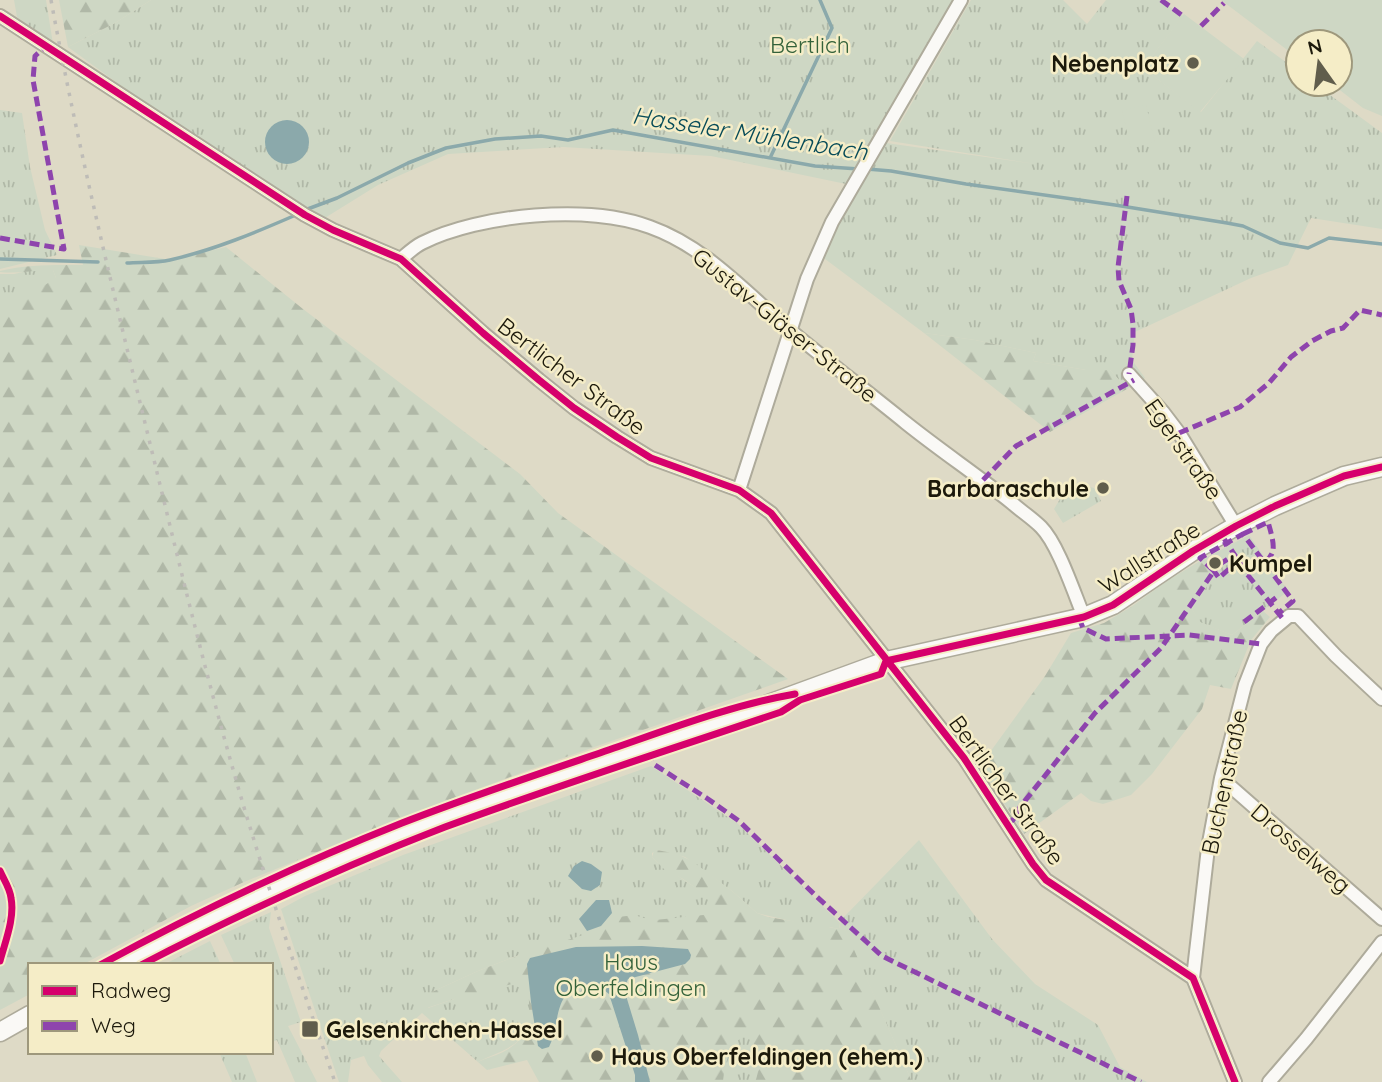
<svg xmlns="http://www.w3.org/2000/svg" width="1382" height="1082" viewBox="0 0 1382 1082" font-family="Quicksand,sans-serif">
  <defs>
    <pattern id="grass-tufts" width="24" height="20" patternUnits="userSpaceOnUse" patternTransform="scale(1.75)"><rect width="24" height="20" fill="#ced7c4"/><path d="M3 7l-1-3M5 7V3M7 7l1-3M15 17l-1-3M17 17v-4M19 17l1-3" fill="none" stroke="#b0b8a7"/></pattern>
    <pattern id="forest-firs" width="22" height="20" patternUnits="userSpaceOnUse" patternTransform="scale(1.75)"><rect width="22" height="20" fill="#ced7c4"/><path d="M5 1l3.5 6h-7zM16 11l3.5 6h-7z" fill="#b0b8a7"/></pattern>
  </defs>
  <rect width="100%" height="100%" fill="#dedac6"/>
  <path fill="url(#grass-tufts)" fill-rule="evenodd" d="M14,0H46L53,44L17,17Z
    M151,0H954L846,184L711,156L563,147L448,154L378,185L320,221L183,131L68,47L115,23Z
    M971,0H1063L1087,24L1106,0H1160L1183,16L1143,68L1201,112L1257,41L1298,71V84H1315L1382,133V229L1311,218L1288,265L1251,278L1135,332L1132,360L1145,378L1127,389L1110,370H1086L1033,361L1036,353L975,340L924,333L817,253L879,142L1035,164L890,141Z
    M0,110L22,113L30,167L45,230L57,255L0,269Z
    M32,270H53L56,278L70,281L0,312V274H14Z
    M1086,486L1094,488L1101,501L1063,523L1054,509L1063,494L1077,491Z
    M1249,535L1288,591L1232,635L1199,622L1192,609L1214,575L1200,561Z
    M651,766L737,823L840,923L839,929L829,927L854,952L841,920L919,840L992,939L1035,984L1098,1025L1120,1067L1147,1082H912L859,962L896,1082H560L529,1024C520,1049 498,1051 478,1062L422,1013L381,1051L379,1056L402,1082H382L368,1065L364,1056L351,1060L348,1082H339L281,909L305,896L403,855ZM658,850L685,857L732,891L757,913L799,923L727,910L719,903L658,863L652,857V853ZM519,955L454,999L428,1008L432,992L478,971Z
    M271,912L269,928L301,1022L288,1026L317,1082H295L277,1040L271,1042V965H235L221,935Z
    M210,941L221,965H163Z
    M219,1052H245L257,1082H232Z"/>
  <path fill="url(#forest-firs)" d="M59,0H151L115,23L68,47Z
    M79,245L171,260L226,247L303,309L520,474L558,513L788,679L526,771L402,817L244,882L191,906L82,965H30V994L0,1010V296L29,295L56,278L53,270C35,270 18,274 0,272V271C28,264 55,265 83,265Z
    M924,333L975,340L1036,353L1033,361L1086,370H1110L1127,389L1050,432Z
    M1200,561L1214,575L1192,609L1200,622L1232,635L1263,611L1270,617L1251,640L1231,689L1210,685L1202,709L1152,774L1131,795L1103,804L1091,801L1081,793L1024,834L980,766L1045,676L1071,633L1104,623L1131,607L1167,581Z
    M657,850L677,854L692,861L732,891L757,913L768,917L839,929L841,920L912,1082H755C761,1068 759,1049 749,1037L743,1036C728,1047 725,1065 723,1082H539L527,1060L487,1070L478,1062C486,1058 495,1056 503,1052C535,1036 530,1010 527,980L454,999L427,1008L421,1002L432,992L478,971L540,947L558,943L608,927L619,917L634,915L644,918L655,920L723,913L700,891L683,879L665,870L652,857L654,851Z"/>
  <path fill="#ced7c4" d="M1221,0H1382V116L1363,108L1332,84H1340V42H1298V58Z
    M1184,14L1244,59L1200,112L1143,68Z
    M1146,105L1155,142L1131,148L1122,111Z"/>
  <path fill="#8ba9ab" d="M265 142a22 22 0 1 1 44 0a22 22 0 1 1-44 0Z
    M582,861L591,864L602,872L600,885L591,891L582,889L568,876L574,866Z
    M596,900H609L612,913L601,926L587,931L579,919Z
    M642,946L688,949L691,955L690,959L685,964L628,979L624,989L638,1035L650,1082H635V1075L609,994C601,988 595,983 583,985C553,991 560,1026 549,1047L542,1049L538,1046L531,1002L527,964L530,958L576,947Z"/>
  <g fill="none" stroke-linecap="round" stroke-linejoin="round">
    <path stroke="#8ba9ab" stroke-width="3.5" d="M770,158L832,28L820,0
      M867,169L891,171L966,184L1115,205L1227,223L1243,226L1280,243L1308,248L1329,238L1382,244
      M305,210L337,198L408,163L446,148L495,139L541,136L568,140L613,130L815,166L859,169
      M0,259L98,262
      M127,263C141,262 156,263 170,260C214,250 257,232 298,214"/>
    <g stroke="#aeab9b" stroke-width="16">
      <path id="street" d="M0,16L305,215L333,230L401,259L483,333L539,380L574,408L617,437L651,458L739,490L771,513L964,758L1033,864L1046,880L1193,978L1235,1082
        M401,259C408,253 414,247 422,243C480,214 589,204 650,227C706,247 746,293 790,330C828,362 868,392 906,423C941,451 977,475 1012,503C1021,511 1032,518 1041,527C1058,544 1074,593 1084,617
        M1129,374L1163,412L1179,433L1236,526
        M739,490L807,279L832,222L961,0
        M1221,778L1382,919
        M1193,978L1208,848L1221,778L1245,685L1261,644L1271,631L1289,616H1298L1336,656L1382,699
        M1269,1082L1306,1039L1382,942"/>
    </g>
    <g stroke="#aeab9b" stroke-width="21">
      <path id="secondary" d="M122,965L208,920L283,885L401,837L491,803L648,748L886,661L1084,617L1113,605L1193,551L1236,526L1275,506L1344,476L1382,467
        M0,1032L30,1015"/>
    </g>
    <use href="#street" stroke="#faf9f6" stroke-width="12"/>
    <use href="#secondary" stroke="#faf9f6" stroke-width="18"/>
    <path stroke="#bebcb7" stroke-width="3.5" stroke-dasharray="3.5 7" stroke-linecap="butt" d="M51,0C77,142 111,283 145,423C176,550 206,678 243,804C271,898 303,990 335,1082"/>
    <path stroke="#8e44ad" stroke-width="5" stroke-dasharray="10 5" stroke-linecap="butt" d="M1161,0L1183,16
      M1201,26L1224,3
      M1127,196L1118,267L1119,281L1131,309L1133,324V345L1129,374
      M0,238L64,249L33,80L35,56L46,46
      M1179,433L1240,407L1269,383L1291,357L1312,341L1331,331L1343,328L1360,310L1382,315
      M983,480L1016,446L1134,380
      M1243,534L1268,522C1278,556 1275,556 1247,574
      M1223,537L1247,574L1283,619
      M1229,569L1219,578L1214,571L1220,564L1234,555
      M1079,618L1083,628L1106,639L1189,635L1261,644
      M1244,622L1277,597
      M650,751L655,765L708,799L739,821L815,895L882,956L1141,1082
      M1006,824L1013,820L1020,807L1095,713L1161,648L1214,571L1200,558L1243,534L1293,601L1279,613"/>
    <g stroke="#f5edc7" stroke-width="11">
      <path id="cycleway" d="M0,16L305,215L333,230L401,259L483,333L539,380L574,408L617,437L651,458L739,490L771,513L964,758L1033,864L1046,880L1193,978L1235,1082
        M886,661L1084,617L1113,605L1193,551L1236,526L1275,506L1344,476L1382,467
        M0,871C4,880 10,888 11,898C15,918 5,942 0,961
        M100,965C197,912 299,864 402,823C466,798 532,776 597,754C662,732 727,706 795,694
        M141,965C240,914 341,867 445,827C556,786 669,750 781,712L800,700L881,674L886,661"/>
    </g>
    <use href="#cycleway" stroke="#d6006c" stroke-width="7"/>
  </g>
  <g fill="#605d4c" stroke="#f5edc7" stroke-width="2.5">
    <circle cx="1193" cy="63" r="7"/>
    <circle cx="1103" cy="488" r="7"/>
    <circle cx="1215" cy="563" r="7"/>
    <rect x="301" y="1020" width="18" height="18" rx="3.5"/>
    <circle cx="597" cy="1056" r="7"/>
  </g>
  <g text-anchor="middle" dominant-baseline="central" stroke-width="5" stroke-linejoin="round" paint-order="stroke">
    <g font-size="23" fill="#34623a" stroke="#f5edc7">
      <text x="810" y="44">Bertlich</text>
      <text x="631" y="961">Haus<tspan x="631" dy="26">Oberfeldingen</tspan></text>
    </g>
    <g font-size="23" font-weight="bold" fill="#1c190b" stroke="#f5edc7" text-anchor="start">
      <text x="1179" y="63" text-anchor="end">Nebenplatz</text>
      <text x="1089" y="488" text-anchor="end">Barbaraschule</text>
      <text x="1229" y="563">Kumpel</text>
      <text x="326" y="1029">Gelsenkirchen-Hassel</text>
      <text x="611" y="1056">Haus Oberfeldingen (ehem.)</text>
    </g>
    <g font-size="23" fill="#1c190b" stroke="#f5edc7">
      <text transform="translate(785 325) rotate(39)">Gustav-Gläser-Straße</text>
      <text transform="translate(572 376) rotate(37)">Bertlicher Straße</text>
      <text transform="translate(1184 449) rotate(55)">Egerstraße</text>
      <text transform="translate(1149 557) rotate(-32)">Wallstraße</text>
      <text transform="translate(1224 782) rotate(-78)">Buchenstraße</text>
      <text transform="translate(1007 790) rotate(54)">Bertlicher Straße</text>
      <text transform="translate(1301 848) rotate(41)">Drosselweg</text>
    </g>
    <g font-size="24" font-style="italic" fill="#084c59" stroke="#f5edc7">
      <text transform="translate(750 133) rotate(9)">Hasseler Mühlenbach</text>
    </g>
  </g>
  <rect x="28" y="963" width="245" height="91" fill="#f5edc7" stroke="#9e987c" stroke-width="2"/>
  <rect x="42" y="986" width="35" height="10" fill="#d6006c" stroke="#9e987c" stroke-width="2"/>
  <text x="91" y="998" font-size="21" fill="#1c190b">Radweg</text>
  <rect x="42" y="1021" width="35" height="10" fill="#8e44ad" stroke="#9e987c" stroke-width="2"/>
  <text x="91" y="1033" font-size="21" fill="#1c190b">Weg</text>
  <g transform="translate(1319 63) rotate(346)"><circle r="33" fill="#f5edc7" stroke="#9e987c" stroke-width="2"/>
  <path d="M0-5L12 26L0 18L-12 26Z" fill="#605d4c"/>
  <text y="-10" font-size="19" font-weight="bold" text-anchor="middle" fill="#1c190b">N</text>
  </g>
</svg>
